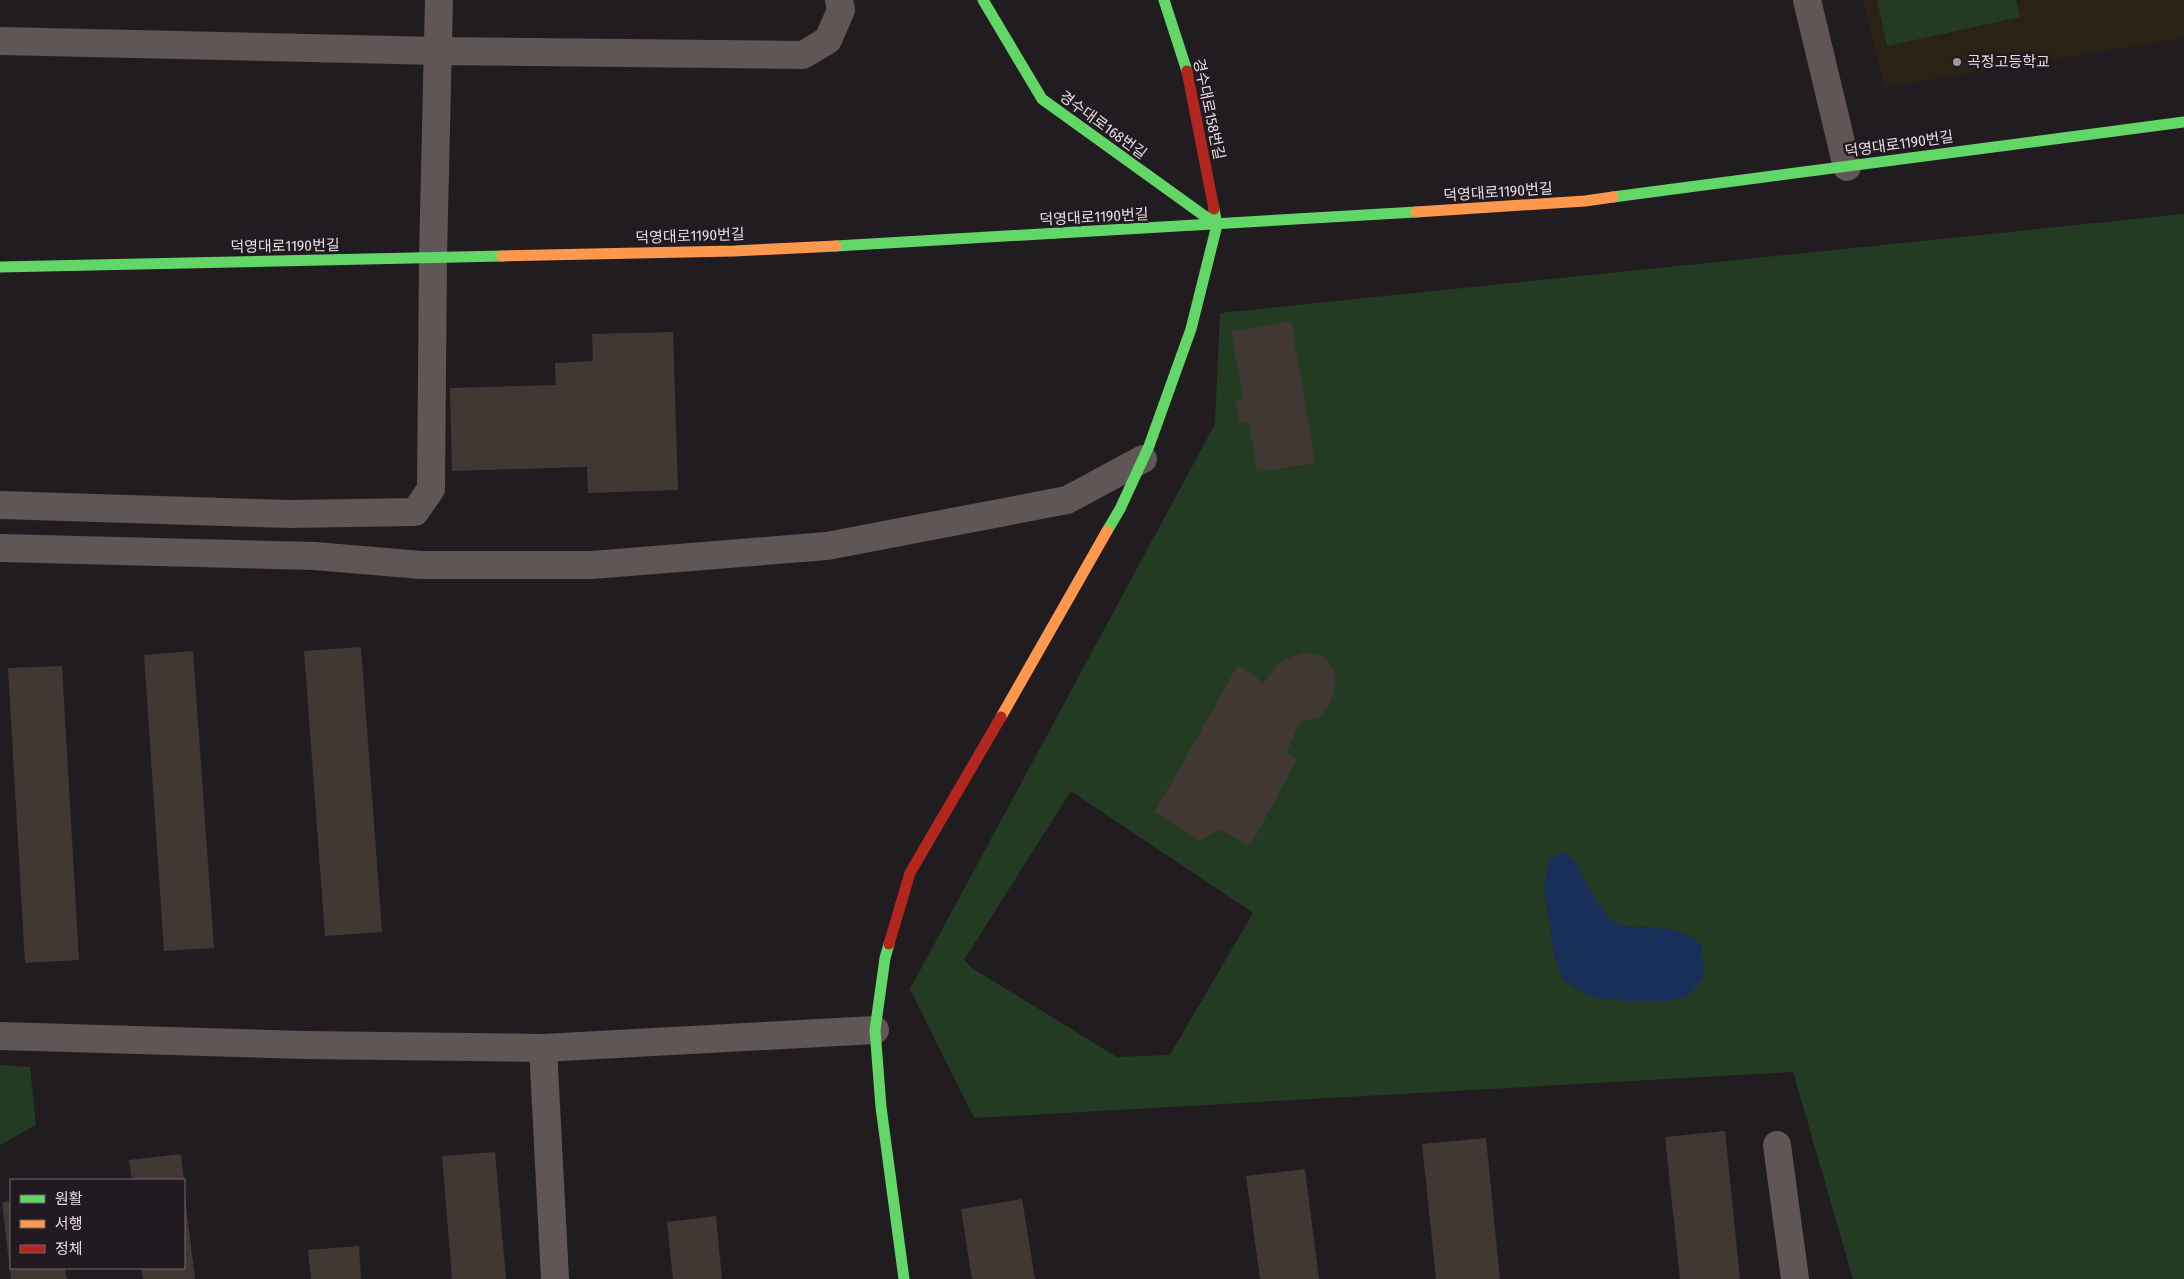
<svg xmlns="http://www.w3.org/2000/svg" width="2184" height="1279" viewBox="0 0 2184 1279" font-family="'Fira Sans Condensed','Noto Sans KR',sans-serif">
  <rect width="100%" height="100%" fill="#201c20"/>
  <path fill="#2a2215" d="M1863,0H2184V38L1885,87Z"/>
  <path fill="#233b22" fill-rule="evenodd" d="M1877,0H2016L2020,17L1887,46Z
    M2184,214V1279H1853L1793,1072L974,1118L910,989L1215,424L1220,313ZM1071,791L1253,913L1170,1055L1117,1057L972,968L964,960ZM1544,889L1590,891L1607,918L1623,926L1675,930L1670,1001H1626L1593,997L1563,980L1555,958Z
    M0,1065L30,1067L36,1125L0,1145Z"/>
  <path fill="#182f59" d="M1563,852L1576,862L1590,891L1608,918L1623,926L1675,930L1693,938L1702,945L1704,977L1688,996L1670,1001H1626L1593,997L1563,980L1555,958L1544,889L1549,859Z"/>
  <path fill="#413834" d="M1291,321L1315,463L1257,472L1249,422L1240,424L1235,401L1243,400L1231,331Z
    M673,332L678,490L588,493L587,467L452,471L450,388L556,385L555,363L593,361L592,334Z
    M361,647L382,932L325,936L304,651Z
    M193,651L214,948L164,951L144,655Z
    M1303,653L1317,654L1326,659L1334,671L1336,680L1334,693L1329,706L1318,719L1301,721L1286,753L1298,758L1250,846L1220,830L1199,841L1155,812L1238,665L1264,683L1277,665L1288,658Z
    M62,666L79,960L25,963L8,668Z
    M1725,1131L1740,1279H1680L1665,1137Z
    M1486,1138L1500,1279H1436L1422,1144Z
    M495,1152L506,1279H452L442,1156Z
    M181,1154L184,1180H132L129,1160Z
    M1305,1169L1319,1279H1260L1246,1176Z
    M184,1189L195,1279H143L141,1268H184Z
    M1022,1199L1035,1279H972L961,1209Z
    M11,1201V1268H65L67,1279H11L2,1202Z
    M716,1216L722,1279H673L667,1222Z
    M359,1246L361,1279H311L308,1250Z"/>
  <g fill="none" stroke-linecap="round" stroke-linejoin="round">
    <path stroke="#5f5655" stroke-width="28" d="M1807,0L1847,167
      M0,41L438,51L803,55L828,40L841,10L839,0
      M0,505L290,514L415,512L431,489L433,257L439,0
      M0,548L315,556L421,565H592L827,546L1067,500L1143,459
      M0,1036L304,1045L543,1048L555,1279
      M543,1048L875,1030
      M1777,1145L1795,1279"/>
    <path stroke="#63d668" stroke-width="11" d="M983,0L1042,99L1217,225
      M1164,0L1187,71
      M1613,197L2184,122
      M836,246L1416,212
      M0,267L502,256
      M1107,531L1120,509L1149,446L1191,329L1217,225L1214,209
      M889,944L885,958L875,1030L881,1107L904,1279"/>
    <path stroke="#ff974d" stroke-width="11" d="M1416,212L1585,201L1613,197
      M502,256L734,251L836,246
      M1001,717L1107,531"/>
    <path stroke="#b3261e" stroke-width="11" d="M1187,71L1214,209
      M889,944L910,873L1001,717"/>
  </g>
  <circle fill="#9f9a9f" stroke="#221a21" stroke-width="2" cx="1957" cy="62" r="5"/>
  <g text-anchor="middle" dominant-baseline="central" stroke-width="5" stroke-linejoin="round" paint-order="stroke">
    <g font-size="15" fill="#e4dee3" stroke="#221a21" text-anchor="start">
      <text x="1967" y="62">곡정고등학교</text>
    </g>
    <g font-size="15" fill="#e4dee3" stroke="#221a21">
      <text transform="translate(1209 109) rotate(78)">경수대로158번길</text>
      <text transform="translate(1103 125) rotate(36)">경수대로168번길</text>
      <text transform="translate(1899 144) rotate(-8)">덕영대로1190번길</text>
      <text transform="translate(1498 192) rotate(-4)">덕영대로1190번길</text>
      <text transform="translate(1094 217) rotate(-3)">덕영대로1190번길</text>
      <text transform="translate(690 236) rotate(-2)">덕영대로1190번길</text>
      <text transform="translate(285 246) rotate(-1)">덕영대로1190번길</text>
    </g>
  </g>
  <rect x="10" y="1179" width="175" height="90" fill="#221a21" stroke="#70686f"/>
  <rect x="20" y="1195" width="25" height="8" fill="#63d668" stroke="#70686f"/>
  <text x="55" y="1204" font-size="15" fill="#e4dee3">원활</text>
  <rect x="20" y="1220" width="25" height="8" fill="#ff974d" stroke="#70686f"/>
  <text x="55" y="1229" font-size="15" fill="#e4dee3">서행</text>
  <rect x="20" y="1245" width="25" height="8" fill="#b3261e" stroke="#70686f"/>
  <text x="55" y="1254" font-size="15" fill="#e4dee3">정체</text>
</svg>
